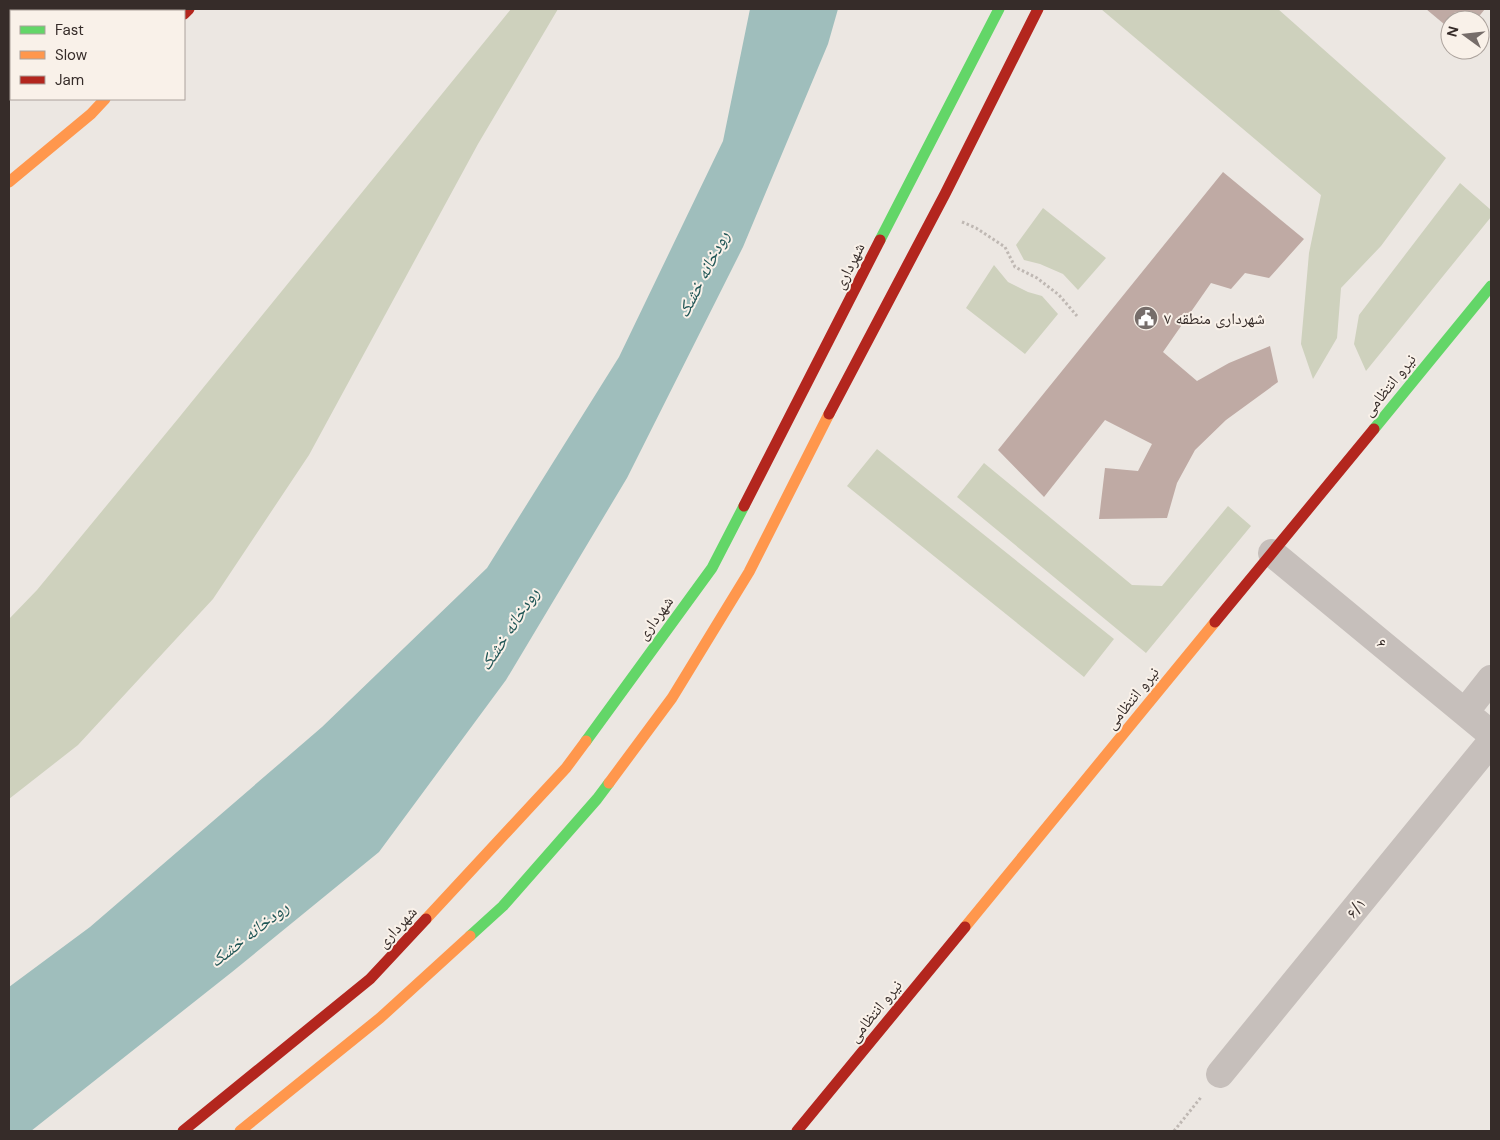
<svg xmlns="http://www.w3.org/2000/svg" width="1500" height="1140" viewBox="0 0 1500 1140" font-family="'DM Sans','Noto Naskh Arabic',sans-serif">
  <rect width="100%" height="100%" fill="#ece7e2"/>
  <path fill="#ced1bd" d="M511,9H558L478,144L309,455L213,599L78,745L9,799V619L37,590L177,420Z
    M1101,9H1278L1446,158L1381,246L1341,288L1337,338L1313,379L1301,344L1309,253L1321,195Z
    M1460,183L1491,210V217L1366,371L1354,344L1359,315Z
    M1043,208L1106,258L1078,290L1063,274L1040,264L1024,260L1016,245Z
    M994,265L1008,282L1028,292L1042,296L1058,314L1025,354L966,308Z
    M877,449L1114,639L1084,677L847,486Z
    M984,463L1132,585L1162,586L1228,506L1251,526L1146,653L957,497Z"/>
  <path fill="#9fbebc" d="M750,9H838L828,44L743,247L627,478L506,680L379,852L232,972L31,1131H9V987L90,927L322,727L487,568L619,357L723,141Z"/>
  <path fill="#bfaaa4" d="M1426,9H1485L1476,20H1450V29Z
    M1223,172L1304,239L1269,278L1245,273L1231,289L1211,283L1163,352L1197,381L1229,363L1270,346L1278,382L1226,420L1195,450L1177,483L1167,518L1099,519L1105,468L1138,471L1152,444L1105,420L1044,497L998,450Z"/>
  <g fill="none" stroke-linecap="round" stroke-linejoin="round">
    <path stroke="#bfb8b3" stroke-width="3" stroke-dasharray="2.5 2.5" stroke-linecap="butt" d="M962,222L976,228L1005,247L1015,267L1037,278L1059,295L1077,316
      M1174,1131L1202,1096"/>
    <path stroke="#c6bfbb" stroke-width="28" d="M1272,553L1491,734
      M1465,712L1491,679
      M1220,1074L1491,742"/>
    <path stroke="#63d668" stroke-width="11" d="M880,240L999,9
      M1374,429L1491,286
      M586,741L712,568L744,506
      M470,936L503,906L597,799L609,783"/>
    <path stroke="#ff974d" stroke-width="11" d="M9,92L11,90
      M9,182L91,114L105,99
      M609,783L672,698L749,572L829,414
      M426,919L566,768L586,741
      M965,927L1215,622
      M240,1131L380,1018L470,936"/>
    <path stroke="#b3261e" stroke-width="11" d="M91,11L94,9
      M184,14L189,9
      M829,414L945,194L1038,9
      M744,506L880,240
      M1215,622L1374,429
      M183,1131L370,979L426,919
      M797,1131L965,927"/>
  </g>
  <defs>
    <g id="civic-disc" transform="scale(1.25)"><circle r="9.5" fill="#766d6a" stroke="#f9f1e9"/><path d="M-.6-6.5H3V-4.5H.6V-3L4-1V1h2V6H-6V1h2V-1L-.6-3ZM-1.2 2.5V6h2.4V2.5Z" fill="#fff"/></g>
  </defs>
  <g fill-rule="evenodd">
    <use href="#civic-disc" x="1146" y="318"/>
  </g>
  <g text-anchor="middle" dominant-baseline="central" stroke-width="4" stroke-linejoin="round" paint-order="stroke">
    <g font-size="16" fill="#362c29" stroke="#f9f1e9">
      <text transform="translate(849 266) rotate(-63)">شهرداری</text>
      <text transform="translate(1389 385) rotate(-51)">نیرو انتظامی</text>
      <text transform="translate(655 618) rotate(-54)">شهرداری</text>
      <text transform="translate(1382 643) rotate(40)">۶</text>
      <text transform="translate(1132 698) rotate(-51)">نیرو انتظامی</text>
      <text transform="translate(1356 908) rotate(-51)">۶/۱</text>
      <text transform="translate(397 927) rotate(-47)">شهرداری</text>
      <text transform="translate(875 1011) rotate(-51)">نیرو انتظامی</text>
    </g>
    <g font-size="16" fill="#362c29" stroke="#f9f1e9" text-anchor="start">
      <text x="1164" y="318">شهرداری منطقه ۷</text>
    </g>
    <g font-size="18" font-style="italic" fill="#205656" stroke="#f9f1e9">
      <text transform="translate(703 274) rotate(-63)">رودخانه خشک</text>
      <text transform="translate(509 629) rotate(-57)">رودخانه خشک</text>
      <text transform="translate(249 934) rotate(-38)">رودخانه خشک</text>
    </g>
  </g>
  <rect width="1500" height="1140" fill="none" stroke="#362c29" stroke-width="20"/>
  <rect x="10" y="10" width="175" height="90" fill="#f9f1e9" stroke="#aba29c"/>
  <rect x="20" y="26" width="25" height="8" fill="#63d668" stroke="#aba29c"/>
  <text x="55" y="35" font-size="15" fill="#362c29">Fast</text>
  <rect x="20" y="51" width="25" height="8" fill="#ff974d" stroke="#aba29c"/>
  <text x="55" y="60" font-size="15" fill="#362c29">Slow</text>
  <rect x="20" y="76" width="25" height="8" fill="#b3261e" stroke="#aba29c"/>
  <text x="55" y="85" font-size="15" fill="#362c29">Jam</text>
  <g transform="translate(1465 35) rotate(285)"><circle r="24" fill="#f9f1e9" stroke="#aba29c"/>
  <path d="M0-4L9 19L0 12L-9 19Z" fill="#766d6a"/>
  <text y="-8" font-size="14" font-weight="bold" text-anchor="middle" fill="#362c29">N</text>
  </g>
</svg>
